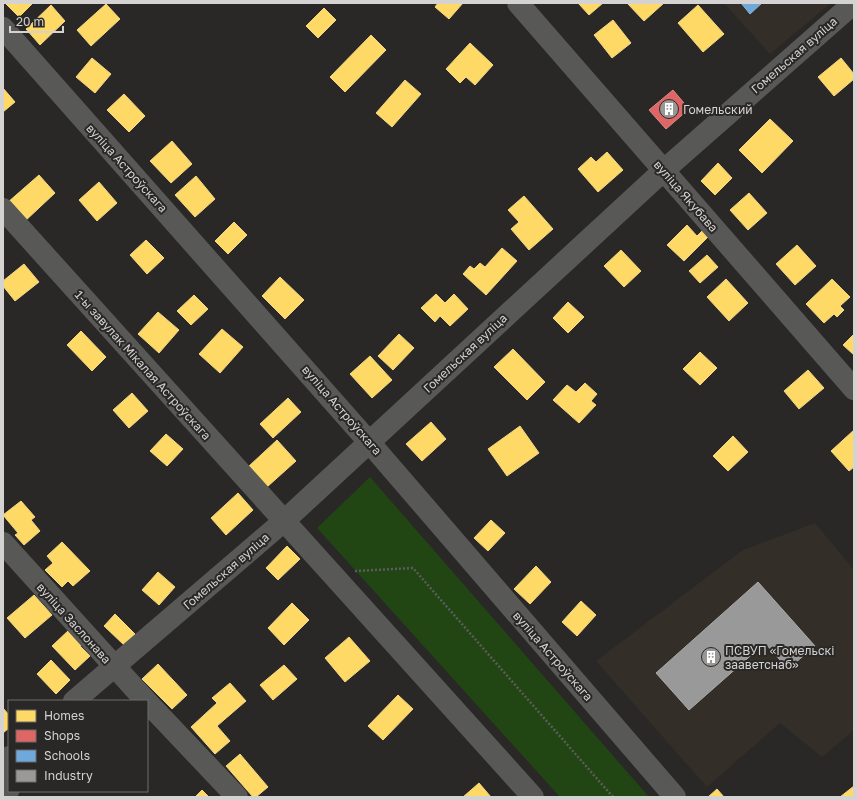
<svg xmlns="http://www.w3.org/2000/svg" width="857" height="800" viewBox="0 0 857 800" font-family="'Golos Text',sans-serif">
  <rect width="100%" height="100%" fill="#292827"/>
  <path fill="#332e27" d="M724,3H831L770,54Z
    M815,523L854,570V730L822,757L780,723L707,787L596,661L743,550Z"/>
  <path fill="#224514" d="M370,477L649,797H560L317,528Z"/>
  <path fill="#ffd966" stroke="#f2d786" d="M5,3H33L19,17Z
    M438,3H463L449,19L435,7Z
    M578,3H603L589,15Z
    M627,3H664L644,21Z
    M106,4L120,19L91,46L77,30Z
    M51,5L65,21L40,45L26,29Z
    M698,5L724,34L703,52L678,23Z
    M324,8L336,20L318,38L306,26Z
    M613,20L631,43L612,58L594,35Z
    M371,35L386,50L345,92L330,77Z
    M470,43L493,65L475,85L466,77L460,83L446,69Z
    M92,58L111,74L95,93L76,77Z
    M841,58L854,74V79L834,96L818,77Z
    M405,80L421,94L392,127L376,113Z
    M3,88L15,102L3,112Z
    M124,94L145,116L129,132L107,110Z
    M770,119L793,141L762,173L739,150Z
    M172,141L192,164L171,183L150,161Z
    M607,152L623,170L598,192L578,169L591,157L596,162Z
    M718,163L732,178L715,195L701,181Z
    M39,175L55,193L24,222L7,203Z
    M196,176L215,199L195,217L175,195Z
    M99,182L117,203L97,221L79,200Z
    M749,193L767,213L748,230L730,210Z
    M524,196L553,229L529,250L511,229L519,222L508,210Z
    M234,222L247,235L228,254L215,241Z
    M687,225L697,236L702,231L708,237L684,261L667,245Z
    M146,240L164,258L147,274L130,255Z
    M797,245L816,266L795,285L776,264Z
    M502,248L517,261L486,295L463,274L470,266L474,269L480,263L485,267Z
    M621,250L641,271L624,287L604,266Z
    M707,255L718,267L700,283L689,271Z
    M24,264L39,282L15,301L3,286V281Z
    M280,277L304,300L285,319L262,296Z
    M726,279L748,303L729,321L707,297Z
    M832,279L850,297L840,306L844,310L837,317L834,314L824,323L806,304Z
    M436,294L445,303L454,294L468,309L450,326L440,316L435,322L421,308Z
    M194,295L208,309L191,325L177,311Z
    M568,302L584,317L568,333L553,318Z
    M158,312L179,330L159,353L138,334Z
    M222,329L243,347L220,373L199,354Z
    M81,331L106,357L92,371L67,345Z
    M399,334L414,348L393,370L378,356Z
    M854,334V355L843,345Z
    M513,349L545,382L527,400L494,367Z
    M700,352L717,368L700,385L683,369Z
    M370,356L392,380L372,398L350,374Z
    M808,370L824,388L799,409L784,391Z
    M585,383L597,394L591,401L596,405L579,423L553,400L567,385L576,392Z
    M132,393L148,411L129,428L113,410Z
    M288,398L301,412L273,438L260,424Z
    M431,422L446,439L422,461L406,444Z
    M520,426L539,453L507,476L488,449Z
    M854,430V467L849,471L831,451Z
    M166,434L183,449L167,466L150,451Z
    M733,436L748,452L728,471L713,456Z
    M277,440L296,461L267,487L248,467Z
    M238,493L253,510L226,535L211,518Z
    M21,501L35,517L31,520L40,531L24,545L15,535L18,533L3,515Z
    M491,520L505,533L488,551L474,538Z
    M62,542L90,571L73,586L68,581L62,587L45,570L53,563L47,556Z
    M287,546L300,559L278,580L266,568Z
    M536,566L551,582L530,604L514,589Z
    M158,572L175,587L159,605L142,590Z
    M34,595L52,615L25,638L7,618Z
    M581,601L596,615L577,636L562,622Z
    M292,603L309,620L284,645L268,628Z
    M115,614L135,634L124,645L104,626Z
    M70,629L83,644L80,646L90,656L75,670L52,646Z
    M349,637L370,661L345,682L325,658Z
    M51,660L70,680L56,694L37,674Z
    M158,664L187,695L172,709L142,679Z
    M284,665L297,679L273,700L260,685Z
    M230,683L246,701L217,726L230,741L215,754L191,727L217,703L212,698Z
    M398,695L413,709L383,740L368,726Z
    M3,708L9,715V728L3,733Z
    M240,754L268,787L256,797H253L226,766Z
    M479,783L491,797H463Z
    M854,786V797H840Z
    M717,789L724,797H708Z
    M202,790L209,797H195Z"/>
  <path fill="#e06666" stroke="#dc8786" d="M673,90L689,109L666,129L649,110Z"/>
  <path fill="#6fa8dc" stroke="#8db5d9" d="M741,3H762L750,14Z"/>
  <path fill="#999" stroke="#abaaaa" d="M758,582L815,646L788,669L765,643L689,710L656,673Z"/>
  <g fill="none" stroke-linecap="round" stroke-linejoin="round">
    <path stroke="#5d5d5c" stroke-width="2.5" stroke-dasharray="2 2" stroke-linecap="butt" d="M355,571L413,568L613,797"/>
    <path stroke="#585857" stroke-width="22" d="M518,3L854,389
      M3,28L369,442L675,797
      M3,209L533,797
      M3,543L146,701
      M74,701L284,521L663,171L854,3
      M147,702L237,797
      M3,762L9,757
      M3,782L9,789"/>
  </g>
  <defs>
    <g id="building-disc" transform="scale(1)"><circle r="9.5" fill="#989796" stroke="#2a2826"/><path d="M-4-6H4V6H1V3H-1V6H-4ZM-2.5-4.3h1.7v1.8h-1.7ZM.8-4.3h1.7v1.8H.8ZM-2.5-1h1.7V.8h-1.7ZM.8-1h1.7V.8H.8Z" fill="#fff"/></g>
  </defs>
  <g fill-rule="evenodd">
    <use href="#building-disc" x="669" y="109"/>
    <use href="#building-disc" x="711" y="657"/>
  </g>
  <g text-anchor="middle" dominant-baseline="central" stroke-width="4" stroke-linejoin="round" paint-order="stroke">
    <g font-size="12" fill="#d4d3d1" stroke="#2a2826">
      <text transform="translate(794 55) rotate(-41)">Гомельская вуліца</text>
      <text transform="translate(127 168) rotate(48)">вуліца Астроўскага</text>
      <text transform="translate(686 196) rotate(49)">вуліца Якубава</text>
      <text transform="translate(465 353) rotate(-43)">Гомельская вуліца</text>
      <text transform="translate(143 365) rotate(48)">1-ы завулак Мікалая Астроўскага</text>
      <text transform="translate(342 410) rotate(49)">вуліца Астроўскага</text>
      <text transform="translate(226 571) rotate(-41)">Гомельская вуліца</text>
      <text transform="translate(74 623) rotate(48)">вуліца Заслонава</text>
      <text transform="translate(553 656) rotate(49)">вуліца Астроўскага</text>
    </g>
    <g font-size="12" fill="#d4d3d1" stroke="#2a2826" text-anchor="start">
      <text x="683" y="109">Гомельский</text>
      <text x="725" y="650">ПСВУП «Гомельскі<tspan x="725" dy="14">зааветснаб»</tspan></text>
    </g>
  </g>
  <rect width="857" height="800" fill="none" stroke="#d4d3d1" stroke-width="8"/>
  <rect x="8" y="700" width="140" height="92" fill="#2a2826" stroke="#6e6c6a"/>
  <rect x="16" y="710" width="20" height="12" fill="#ffd966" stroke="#6e6c6a"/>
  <text x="44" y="720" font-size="12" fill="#d4d3d1">Homes</text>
  <rect x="16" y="730" width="20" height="12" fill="#e06666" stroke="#6e6c6a"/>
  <text x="44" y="740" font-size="12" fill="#d4d3d1">Shops</text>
  <rect x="16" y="750" width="20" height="12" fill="#6fa8dc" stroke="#6e6c6a"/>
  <text x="44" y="760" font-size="12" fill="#d4d3d1">Schools</text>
  <rect x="16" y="770" width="20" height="12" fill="#999999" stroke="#6e6c6a"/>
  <text x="44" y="780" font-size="12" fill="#d4d3d1">Industry</text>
  <path d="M10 26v6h53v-6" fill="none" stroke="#d4d3d1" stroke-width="2"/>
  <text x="16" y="26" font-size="12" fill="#d4d3d1" stroke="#2a2826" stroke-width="3" paint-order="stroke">20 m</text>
</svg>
